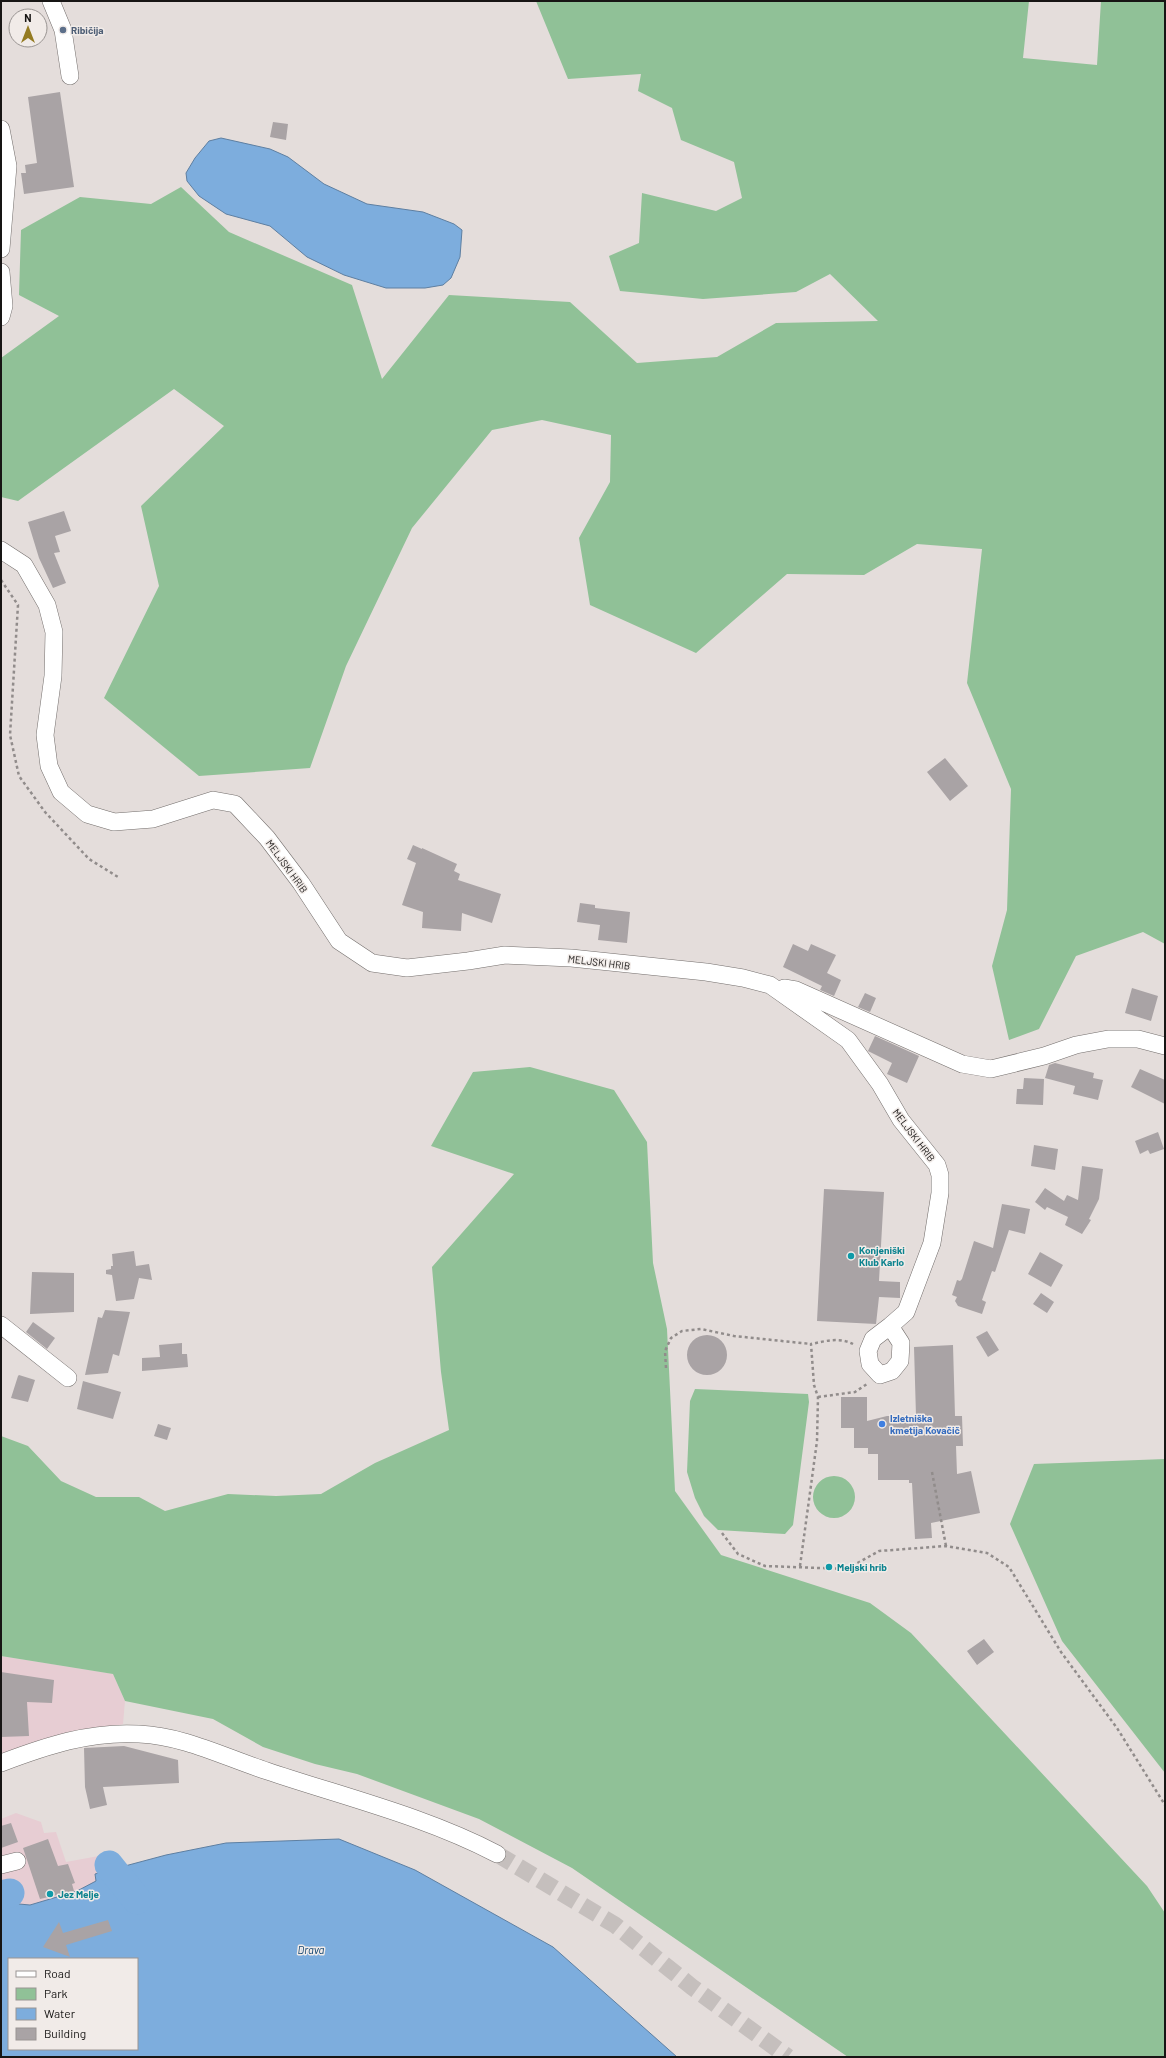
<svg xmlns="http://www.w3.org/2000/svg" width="1166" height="2058" viewBox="0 0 1166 2058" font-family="Barlow,sans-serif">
  <rect width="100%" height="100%" fill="#e4dddb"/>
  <path fill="#e7cdd3" d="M1,1656L113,1674L125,1701L123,1724L1,1757Z
    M16,1813L41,1822L44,1833L56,1832L66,1862L104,1855L122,1865L118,1900L1,1911V1819Z"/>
  <path fill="#90c197" d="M536,1H1029L1023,58L1097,65L1101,1H1165V944L1143,932L1076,956L1039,1029L1009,1040L992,966L1007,910L1011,789L967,683L982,549L917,544L864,575L787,574L696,653L590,605L579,538L610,482L611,435L542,420L492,430L412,528L346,666L310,768L199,776L104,698L159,586L141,506L224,426L174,389L18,501L1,497V358L59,316L19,295L21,230L80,197L151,204L181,187L229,232L352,285L382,379L449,295L570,302L637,363L717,357L776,323L878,321L830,274L796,292L703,299L620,291L609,256L639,243L642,193L716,211L742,198L734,162L681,140L672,108L638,91L641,74L568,79Z
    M530,1067L614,1090L647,1142L653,1263L667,1329L675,1491L721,1555L870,1603L911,1633L1147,1886L1165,1913V2057H848L572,1868L479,1819L357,1774L315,1764L263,1747L213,1719L125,1701L113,1674L1,1656V1436L28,1446L61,1481L96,1497H139L165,1511L228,1494L276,1496L321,1494L375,1463L449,1430L441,1372L432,1267L514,1174L431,1146L473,1072Z
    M695,1389L808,1394L809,1402L793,1525L785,1534L718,1530L704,1516L695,1498L687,1472L690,1401Z
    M1165,1459V1773L1062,1641L1010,1524L1034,1464Z
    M813 1497a21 21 0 1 1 42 0a21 21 0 1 1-42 0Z"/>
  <path fill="#7daddd" stroke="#5e7fa1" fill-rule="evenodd" d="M221,138L270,149L288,157L324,184L367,204L423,212L454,224L462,230L460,257L451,278L443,285L425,288H386L344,275L307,257L270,226L226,214L199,196L187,181L186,173L195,158L209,141Z
    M339,1839L415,1870L553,1947L677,2057H1V1894L19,1904L30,1905L77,1891L96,1881L95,1874L166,1855L226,1843ZM9,1959H137V2049H9Z"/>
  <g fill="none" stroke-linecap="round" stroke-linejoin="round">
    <path stroke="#7daddd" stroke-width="29" d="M109,1865L137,1900
      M1,1895L10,1893"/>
  </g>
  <path fill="#a9a3a5" d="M60,92L74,187L24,194L21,173H26L25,165L37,163L28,97Z
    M273,122L288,124L286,140L270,137Z
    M64,511L71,531L55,536L60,552L54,553L66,583L53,588L39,558L28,522Z
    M945,758L968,786L950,801L927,772Z
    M413,845L422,849V848L457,864L454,871L460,874L458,880L501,894L492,923L462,913L461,931L422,928L423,912L402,905L416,863L407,859Z
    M580,903L595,905V908L630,912L627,943L598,940L600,925L577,922Z
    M793,944L808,951L811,944L836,955L827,973L841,980L834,996L820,990L822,986L783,967Z
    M1132,988L1158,996L1151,1021L1125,1013Z
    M865,993L876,998L870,1012L858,1007Z
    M875,1036L919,1056L907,1083L887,1074L892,1063L868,1051Z
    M1055,1063L1094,1073L1093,1078L1103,1080L1098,1100L1073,1094L1075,1086L1045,1078L1049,1065Z
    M1140,1069L1165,1080V1104L1131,1087Z
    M1024,1078L1044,1079L1043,1105L1016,1104L1017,1089H1023Z
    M1158,1132L1164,1149L1150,1154L1148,1150L1140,1154L1135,1141Z
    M1034,1145L1058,1149L1055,1170L1031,1166Z
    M1082,1166L1103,1169L1099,1199L1089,1219L1091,1220L1082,1234L1065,1225L1068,1217L1047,1207L1045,1210L1035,1202L1045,1188L1064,1201L1067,1195L1078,1200Z
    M824,1189L884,1192L879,1281L900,1282V1298L879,1297L876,1324L817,1321Z
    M1002,1204L1030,1209L1025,1234L1009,1230L995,1272L992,1271L982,1300L986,1302L982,1314L958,1306L955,1301L957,1297L952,1295L957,1280L960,1281L962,1279L974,1241L993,1248Z
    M134,1251L136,1266L149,1264L152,1280L139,1278L134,1299L116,1301L112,1275L106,1274V1270L111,1269V1266H113L112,1254Z
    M1040,1252L1063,1265L1051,1287L1028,1274Z
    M32,1272L74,1273V1312L30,1314Z
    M1041,1293L1054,1302L1047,1313L1033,1304Z
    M105,1310L130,1312L119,1356L113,1354L108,1373L85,1375L98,1317L102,1318Z
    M33,1322L55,1338L47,1349L26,1332Z
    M987,1331L999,1350L988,1357L976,1337Z
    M687 1355a20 20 0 1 1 40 0a20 20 0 1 1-40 0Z
    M182,1343V1354H187L188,1367L142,1371V1358L160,1357L159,1345Z
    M953,1345L955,1416H962L963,1446H956L957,1474L971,1471L980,1513L931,1523L932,1538L915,1539L912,1483H909V1480H878V1454H868V1448H854V1428H841V1397H867V1421L887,1416H916L914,1347Z
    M19,1375L35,1380L28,1402L11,1398L18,1376Z
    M83,1381L121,1392L113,1419L77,1409Z
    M158,1424L171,1428L167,1440L154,1436Z
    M984,1639L994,1652L977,1665L967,1651Z
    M1,1672L54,1680L52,1703L27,1702L29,1736L1,1737Z
    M124,1746L178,1760L179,1783L103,1787L107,1805L90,1809L85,1787L84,1748Z
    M11,1823L18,1842L1,1848V1826Z
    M48,1839L58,1866L68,1864L75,1883L72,1884L74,1891L40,1899L23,1848Z
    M108,1920L112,1931L66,1945L70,1957L43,1947L59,1922L63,1933Z"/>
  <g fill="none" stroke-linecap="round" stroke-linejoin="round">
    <path stroke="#c5bfbd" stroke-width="17" stroke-dasharray="17 8" stroke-linecap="butt" d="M497,1854L615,1925L692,1987L788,2057"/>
    <g stroke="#736e6c" stroke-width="18">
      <path id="minor" d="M51,1L63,30L70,76
        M1,129L8,166L1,249
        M1,272L4,306L1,317
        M1,550L24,565L47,605L54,632L53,676L45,735L49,766L61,792L87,814L114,822L153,819L213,800L235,804L267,838L301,883L339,941L372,963L407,968L468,961L505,955L571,958L706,972L743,978L770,985L848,1040L880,1084L901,1120L937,1165L940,1175V1193L932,1243L906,1312L890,1326L873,1339L868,1351L870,1364L880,1375L892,1371L900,1361L901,1343L890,1326
        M784,988L796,990L962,1064L991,1069L1044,1056L1076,1045L1108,1039H1138L1165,1046
        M1,1325L68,1378
        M1,1763C46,1746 90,1731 139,1734C184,1736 224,1757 267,1771C344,1797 424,1816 497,1854
        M1,1865L17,1861"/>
    </g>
    <path stroke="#918c8b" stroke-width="2.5" stroke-dasharray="3 3" stroke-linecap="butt" d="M1,580L18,605L10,735L19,776L45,812L89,859L118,877
      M666,1368L665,1351L671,1338L682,1331L701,1329L734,1336L811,1344
      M818,1397L855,1392L867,1384
      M932,1472L946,1546
      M722,1533L738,1554L765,1566L847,1569L879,1551L946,1546L987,1553L1009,1567L1061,1652L1117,1728L1165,1805
      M800,1566L817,1441L818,1397L814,1385L811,1344C826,1341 839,1337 853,1344"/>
    <use href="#minor" stroke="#fff" stroke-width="17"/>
  </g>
  <circle fill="#5c6f8a" stroke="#f1ebe8" stroke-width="1.5" cx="63" cy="30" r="4"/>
  <g fill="#0f9aa8" stroke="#f1ebe8" stroke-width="1.5">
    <circle cx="851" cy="1256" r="4"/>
    <circle cx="829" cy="1567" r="4"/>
    <circle cx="50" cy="1894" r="4"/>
  </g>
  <circle fill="#3f7fe0" stroke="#f1ebe8" stroke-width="1.5" cx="882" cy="1424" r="4"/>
  <g text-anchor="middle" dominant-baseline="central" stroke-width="3" stroke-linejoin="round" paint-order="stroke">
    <g font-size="10" font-weight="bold" fill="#4e5e75" stroke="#f1ebe8" text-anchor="start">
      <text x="71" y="30">Ribičija</text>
    </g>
    <g font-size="10" fill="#171514" stroke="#f1ebe8">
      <text transform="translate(287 866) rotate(54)">MELJSKI HRIB</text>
      <text transform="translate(599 962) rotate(7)">MELJSKI HRIB</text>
      <text transform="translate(914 1135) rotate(53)">MELJSKI HRIB</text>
    </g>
    <g font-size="10" font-weight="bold" fill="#0d838f" stroke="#f1ebe8" text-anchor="start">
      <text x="859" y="1250">Konjeniški<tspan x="859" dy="12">Klub Karlo</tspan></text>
      <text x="837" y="1567">Meljski hrib</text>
      <text x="58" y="1894">Jez Melje</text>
    </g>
    <g font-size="10" font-weight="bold" fill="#366cbe" stroke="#f1ebe8" text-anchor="start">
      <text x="890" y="1418">Izletniška<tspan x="890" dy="12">kmetija Kovačič</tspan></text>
    </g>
    <g font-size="11" font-style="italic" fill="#0b416e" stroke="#f1ebe8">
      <text x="311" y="1949">Drava</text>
    </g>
  </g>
  <rect width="1166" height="2058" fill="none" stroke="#171514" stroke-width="4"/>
  <rect x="8" y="1958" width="130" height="92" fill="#f1ebe8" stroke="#9a9593"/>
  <rect x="16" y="1971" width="20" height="6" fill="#ffffff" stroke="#9a9593"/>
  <text x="44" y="1978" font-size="12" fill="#171514">Road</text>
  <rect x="16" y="1988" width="20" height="12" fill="#90c197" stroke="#9a9593"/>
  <text x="44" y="1998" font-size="12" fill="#171514">Park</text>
  <rect x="16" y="2008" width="20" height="12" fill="#7daddd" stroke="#9a9593"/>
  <text x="44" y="2018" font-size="12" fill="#171514">Water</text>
  <rect x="16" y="2028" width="20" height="12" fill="#a9a3a5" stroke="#9a9593"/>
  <text x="44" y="2038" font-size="12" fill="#171514">Building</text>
  <g transform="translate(28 28)"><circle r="19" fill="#f1ebe8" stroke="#9a9593"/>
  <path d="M0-3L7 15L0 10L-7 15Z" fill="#947b22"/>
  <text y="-6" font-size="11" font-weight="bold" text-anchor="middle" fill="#171514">N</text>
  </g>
</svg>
